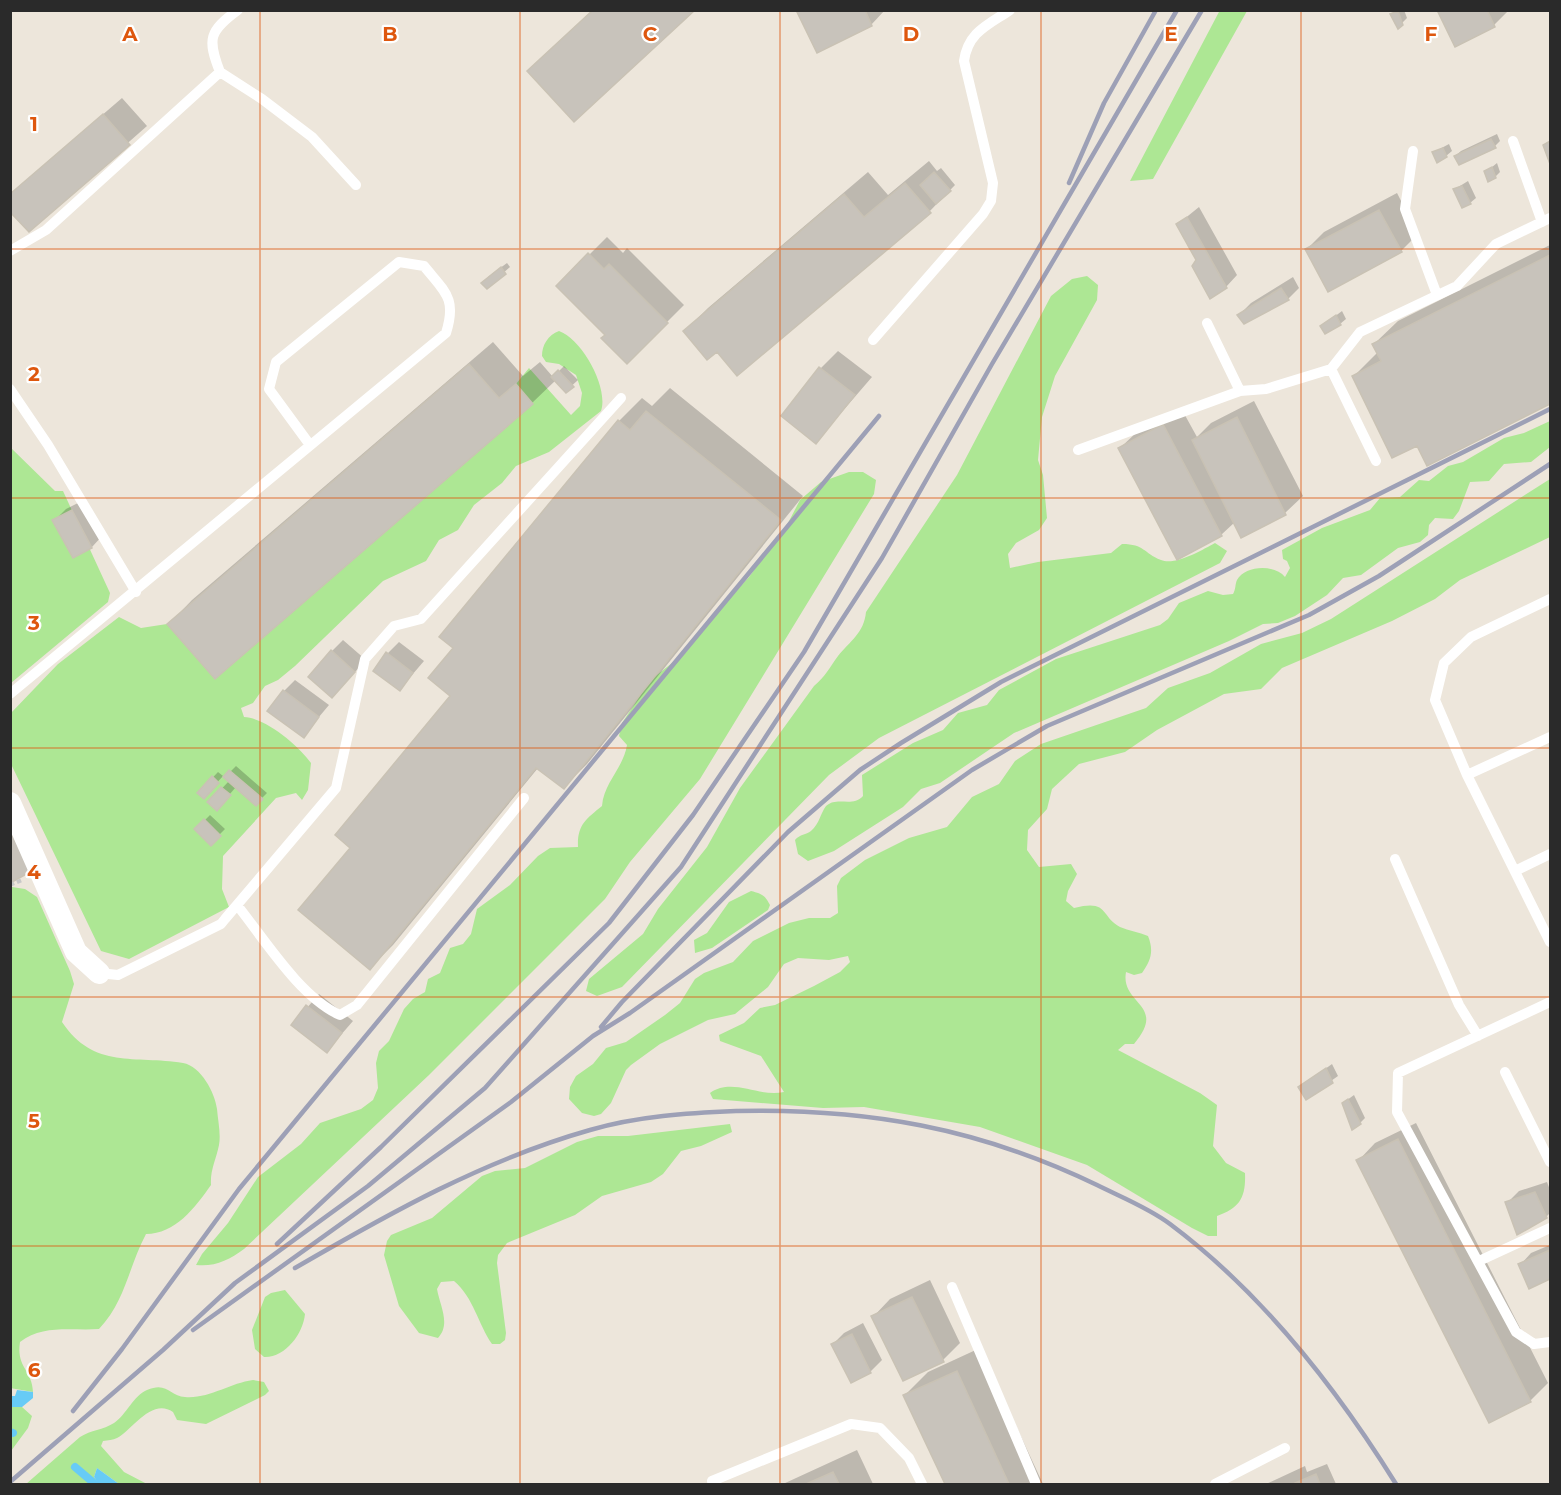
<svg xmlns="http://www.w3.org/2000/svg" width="1561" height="1495" viewBox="0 0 1561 1495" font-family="Montserrat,sans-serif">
  <rect width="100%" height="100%" fill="#ede6db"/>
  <path fill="#ade794" d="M1220,10L1247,11L1153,179L1130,181Z
    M1087,276L1098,285L1097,300L1055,376L1042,417L1038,460L1043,475L1047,518L1039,530L1016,543L1008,554L1010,568L1038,562L1111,553L1122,544C1145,544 1143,553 1161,560C1175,566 1202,550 1215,543L1227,551L1220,563L879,738L829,775L622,987L597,996L586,991L589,979L643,934L658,909L707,847L740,788L814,686C825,677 830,667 838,656C850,641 864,633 866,612L957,475L1051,296L1072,279Z
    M559,331C582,339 609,388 601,411L549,452L516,466L502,483L474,505L458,530L439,540L426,561L383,581L295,666L278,680L265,686L253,703L241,708L244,717C266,718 299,746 311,763L308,790L302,800L296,793L276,798L223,856L222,889L229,907L129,959L101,951L11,764V713L58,664L119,617L141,628L167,624L215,678L533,404L516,384L529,368L571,415L580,406L582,393L576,375L559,364L546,362L542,356C542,345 548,335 559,331Z
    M1550,421V447L1531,462L1504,464L1489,481L1470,482L1459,511L1453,519L1435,518L1429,525L1428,535L1420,542L1398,548L1361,575L1343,578L1327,595L1295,616L1278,623L1263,624L1229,641L1014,733L940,783L921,789L903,807L834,851L808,861L798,854L795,840C800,834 806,835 811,831C820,823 820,814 826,806C838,796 852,808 863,796L862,775L913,743L943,730L958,713L987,705L999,690L1056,659L1160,625L1168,619L1179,603L1208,591L1223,595L1233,594C1236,589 1235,584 1237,580C1245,565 1275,564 1285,577L1290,568L1287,561L1283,559L1282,550L1322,528L1370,510L1380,498L1400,497L1419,480L1429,481L1448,466L1463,462L1504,438L1524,433Z
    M10,447L55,491H63L110,593L108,602L11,683Z
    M849,472H863L876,480L874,494L700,779L630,862L605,899L429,1075L244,1249C229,1260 215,1267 196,1265L202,1254L228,1223L258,1177L301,1144L320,1123L361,1109L373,1100L378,1088L376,1063L379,1051L389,1041L404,1009L413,999L425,992L428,979L440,973L450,948L463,944L471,934L477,909L510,885L538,856L550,848L578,847C577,825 586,819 602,806C604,782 623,769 627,745L619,736L622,723L644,690L652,679L687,651L711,618L749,577L788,523L800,500L821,482Z
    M1550,479V537L1460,580L1435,599L1392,621L1282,668L1261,689L1224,694L1157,730L1125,752L1079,764L1052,789L1047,809L1028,830L1027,850L1039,867L1071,864L1077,874L1068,891L1066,901L1074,908C1109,899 1100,916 1120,927C1129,931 1139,932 1148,936C1154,951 1151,960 1142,973L1134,975L1126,972C1120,1005 1168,1004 1134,1044H1125L1118,1050L1200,1093L1217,1105L1213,1146L1226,1163L1245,1173C1246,1197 1240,1208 1217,1216V1236H1208L1192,1228L1087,1165L980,1127L864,1107L823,1108L713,1099L710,1093C733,1077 759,1098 784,1092L761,1056L720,1041L719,1035L744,1023L760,1008L775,1005L814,986L840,972L850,962L848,956L829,960L798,958L784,964L768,987L735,1014L708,1020L660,1044L631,1065L626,1070L611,1103L601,1114L594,1116L582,1113L569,1099L570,1087L576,1076L593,1064L606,1048L626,1042L665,1015L680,1003L695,979L704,973L733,962L753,941L789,923L809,918H830L838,913L837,886L841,878L865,860L909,838L947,827L972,797L999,784L1015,761L1041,744L1146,708L1168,688L1210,673L1261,644L1302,633L1331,619Z
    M10,880L12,887L25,889L37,897L70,971L74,984L62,1022C94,1070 135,1055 183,1063C201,1066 215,1093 217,1109C218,1121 221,1134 219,1145C216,1160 210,1170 211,1185C195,1208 175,1234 146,1234C128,1268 126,1300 99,1329C71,1331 43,1324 20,1342C16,1368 32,1369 33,1392L10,1388Z
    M751,891C762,894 765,895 770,905L768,910L712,948L695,953L694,940L707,933L729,902Z
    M730,1124L732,1132L701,1146L681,1151L663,1174L651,1182L602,1196L575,1215L507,1243L498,1255L497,1263L506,1333L505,1340L500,1344H492C478,1324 474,1298 454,1281L441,1282L437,1289C440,1306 451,1324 438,1338L419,1333L399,1306L384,1255L387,1241L391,1235L432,1218L482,1176L495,1171L525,1168L577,1142L598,1136H628Z
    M285,1290L305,1314C303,1334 285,1358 264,1357L255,1349L252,1330L265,1297L271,1293Z
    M253,1380L264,1382L269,1391L265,1395L206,1424L177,1420L173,1412C152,1397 132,1430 117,1438C113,1440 108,1440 103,1441L101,1446L124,1472L147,1484H119L97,1468L94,1477L99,1484H26L80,1437C91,1430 103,1430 114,1423C127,1414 133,1396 147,1390C167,1381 170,1396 185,1397C209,1399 230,1383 253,1380Z
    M11,1407H22L32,1416L28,1428L11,1451Z"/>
  <path fill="#67cbf6" d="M17,1390L33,1392V1398L22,1407H11V1396H15Z
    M97,1468L119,1484H99L94,1477Z"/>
  <path fill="#0003" d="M797,10H885L871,25Z
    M1396,10H1404L1407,18L1398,27L1392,14Z
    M1439,10H1509L1494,25L1456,45Z
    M122,98L147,126L29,230L21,185Z
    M1497,134L1500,141L1495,146L1455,156L1461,151Z
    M1449,144L1452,151L1446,156L1434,152Z
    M929,161L937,171L941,168L955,185L929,212L717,350L685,331L708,308L868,172L888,195Z
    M1497,163L1500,172L1495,177L1486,172Z
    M1468,181L1476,198L1470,203L1455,189Z
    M1397,193L1418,234L1401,251L1307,249L1324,232Z
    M1199,207L1237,275L1226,287L1198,261L1178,224Z
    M607,237L623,253L627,248L684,305L627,362L607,335L558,286Z
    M1550,245V403L1427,464L1417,444L1354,376L1377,353L1374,344L1398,321Z
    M507,263L510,267L487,287L488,277Z
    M1293,277L1299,288L1288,299L1239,315L1251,303Z
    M1342,311L1346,319L1340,324L1322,326Z
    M493,342L523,376L540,362L553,377L564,366L578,380L566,391L556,380L532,403L215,676L169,624L192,600Z
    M838,351L872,377L816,442L821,368Z
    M670,388L803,496L587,764L564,787L538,768L393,945L370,968L352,847L452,696L455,648L619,421L642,398L652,406Z
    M1254,401L1303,496L1285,513L1242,536L1235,522L1221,535L1120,448L1138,431L1181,408L1197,437L1211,423Z
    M84,500L103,535L92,547L73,556L54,521L66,509Z
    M343,640L366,660L344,684L332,651Z
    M399,642L424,661L400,689L388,653Z
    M295,680L329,705L303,736L284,691Z
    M236,766L267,793L256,804L236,787L222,803L209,802L229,781L225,777Z
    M218,772L223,776L204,797L199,792Z
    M210,815L225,829L211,843L196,829Z
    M319,994L353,1021L327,1051L293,1024Z
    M1332,1064L1338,1076L1307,1098L1300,1087Z
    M1354,1095L1365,1118L1360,1123L1343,1103Z
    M1416,1123L1548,1383L1530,1401L1358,1161L1375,1143Z
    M1547,1182L1550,1190V1213L1546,1217L1507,1203L1519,1191Z
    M1550,1245V1278L1530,1287L1520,1265L1531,1253Z
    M930,1280L960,1343L943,1360L873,1317L890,1299Z
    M863,1323L882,1360L871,1371L852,1381L833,1344L844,1333Z
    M980,1348L1043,1484H947L905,1395L928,1372Z
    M857,1450L873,1484H783Z
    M1327,1464L1336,1484H1266L1305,1466L1307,1472Z"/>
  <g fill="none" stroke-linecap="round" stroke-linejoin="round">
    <path stroke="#67cbf6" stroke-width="8" d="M10,1432L13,1433
      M75,1467L95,1484"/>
  </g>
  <path fill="#c8c3bb" stroke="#c9c2b4" stroke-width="1.5" d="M593,10H695L574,122L527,71Z
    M796,10H865L872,26L817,53Z
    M1437,10H1487L1495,27L1455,47Z
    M1398,11L1403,25L1398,29L1390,14Z
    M103,114L130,145L29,232L10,212V194Z
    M1491,139L1496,148L1459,165L1454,156Z
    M1550,141V164L1543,145Z
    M1443,148L1447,157L1437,163L1432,152Z
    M1492,167L1496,178L1488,182L1484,171Z
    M934,172L951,191L936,204L920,185Z
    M905,183L931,213L737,376L717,352L707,360L683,331L844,194L864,217Z
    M1462,186L1471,204L1462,208L1453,189Z
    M1379,210L1402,252L1328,292L1305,249Z
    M1187,217L1227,288L1210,299L1192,266L1196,260L1176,224Z
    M588,253L604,269L609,264L668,323L627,364L601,338L605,335L556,286Z
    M1550,255V404L1427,466L1417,446L1392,458L1352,376L1381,361L1372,344Z
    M501,267L506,274L487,289L481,283Z
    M1281,288L1289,300L1244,324L1237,315Z
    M1336,315L1341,325L1325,334L1320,326Z
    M469,364L499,398L516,384L533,404L215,679L167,624Z
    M819,367L855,395L816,444L781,416Z
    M558,370L574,387L566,393L551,377Z
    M646,411L781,520L564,789L536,768L370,970L298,910L350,848L335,835L450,696L428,678L453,648L439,637L618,420L630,430Z
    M1237,417L1286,515L1241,538L1192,440Z
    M1163,424L1222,536L1177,560L1118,448Z
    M72,510L92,548L73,558L52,520Z
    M331,650L355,672L332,698L308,677Z
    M386,652L413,673L400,691L373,671Z
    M283,690L319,717L304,738L267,711Z
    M229,770L263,799L256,806L223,777Z
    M212,776L219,783L204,799L197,793Z
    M221,787L231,795L217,811L207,802Z
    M204,819L221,836L211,846L194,829Z
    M10,831L32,871L12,882L10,880Z
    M306,1005L342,1033L327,1053L291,1025Z
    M1326,1068L1333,1083L1306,1100L1298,1087Z
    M1348,1099L1361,1124L1352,1130L1342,1103Z
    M1398,1139L1531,1402L1489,1423L1356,1160Z
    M1535,1192L1547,1218L1517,1235L1505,1202Z
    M1550,1250V1279L1529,1289L1518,1264Z
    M912,1297L944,1362L903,1381L871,1316Z
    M852,1334L871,1373L851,1383L831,1344Z
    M957,1371L1009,1484H945L903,1395Z
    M833,1472L839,1484H806Z
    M1316,1474L1320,1484H1296L1295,1483Z"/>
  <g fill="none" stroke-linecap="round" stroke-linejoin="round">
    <path stroke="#c8c8c8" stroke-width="4" stroke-dasharray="4.5 3" stroke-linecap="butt" d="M10,885L22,880"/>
    <path stroke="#fff" stroke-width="10" d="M220,72L262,99L312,137L356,185
      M1513,141L1542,222
      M1413,151L1405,209L1437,295
      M10,251L46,230L220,72C207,39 209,31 238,10
      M1207,323L1240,391L1266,389L1331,369L1360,332L1457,286L1496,244L1550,218
      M873,340L983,214L991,201L993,183L964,61C968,32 988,25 1010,10
      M1331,369L1376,461
      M10,389L48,445L136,592
      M1078,450L1240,391
      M1550,599L1471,637L1444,663L1435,700L1467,775L1550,942
      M10,694L446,333C457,298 445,292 424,266L399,262L276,362L269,389L310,445
      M1467,775L1550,737
      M1395,859L1459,1005L1478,1036
      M1515,871L1550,854
      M237,905C265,940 300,997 340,1015L357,1005L524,798
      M99,973L118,975L221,924L225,919L336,788L365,659L394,626L421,619L621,398
      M1550,1002L1398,1073L1397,1112L1516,1332L1534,1344L1550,1342
      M1505,1072L1550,1162
      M1479,1261L1550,1228
      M952,1287L1036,1484
      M712,1481L851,1424L880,1428L909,1458L922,1484
      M1215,1484L1285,1448"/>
    <path stroke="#fff" stroke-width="22" d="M10,803L76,952L99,973"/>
    <path stroke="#9da0b6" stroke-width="4.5" d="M1069,183L1104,103L1156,10
      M601,1027L622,1002L788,832L860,770L901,743L1001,682L1550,409
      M277,1244L381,1147L609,923L693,815L804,652L1177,10
      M295,1268C390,1213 484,1160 590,1130C638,1116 688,1113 736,1111C867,1108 979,1128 1097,1185C1121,1197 1149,1208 1170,1224C1261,1292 1337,1389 1396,1484
      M193,1330L511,1102L593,1036L630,1013L972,770L1047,726L1309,615L1379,576L1550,464
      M73,1411L122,1349L239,1189L879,416
      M10,1482L163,1350L235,1283L368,1186L485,1088L681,867L882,558L992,364L1202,10"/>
  </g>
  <path fill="none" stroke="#de570e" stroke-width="1.5" stroke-opacity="0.55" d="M260,10V1484M520,10V1484M780,10V1484M1041,10V1484M1301,10V1484M10,249H1550M10,498H1550M10,748H1550M10,997H1550M10,1246H1550"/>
  <g font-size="20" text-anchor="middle" font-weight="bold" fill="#de570e" stroke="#fff" stroke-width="4.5" stroke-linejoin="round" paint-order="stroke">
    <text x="130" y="41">A</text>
    <text x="390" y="41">B</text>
    <text x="650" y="41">C</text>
    <text x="911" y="41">D</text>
    <text x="1171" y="41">E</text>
    <text x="1431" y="41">F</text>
    <text x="34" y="131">1</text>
    <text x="34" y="381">2</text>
    <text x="34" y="630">3</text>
    <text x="34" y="879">4</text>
    <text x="34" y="1128">5</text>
    <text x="34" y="1377">6</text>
  </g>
  <rect width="1561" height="1495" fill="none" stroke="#2a2a2a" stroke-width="24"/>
</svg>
